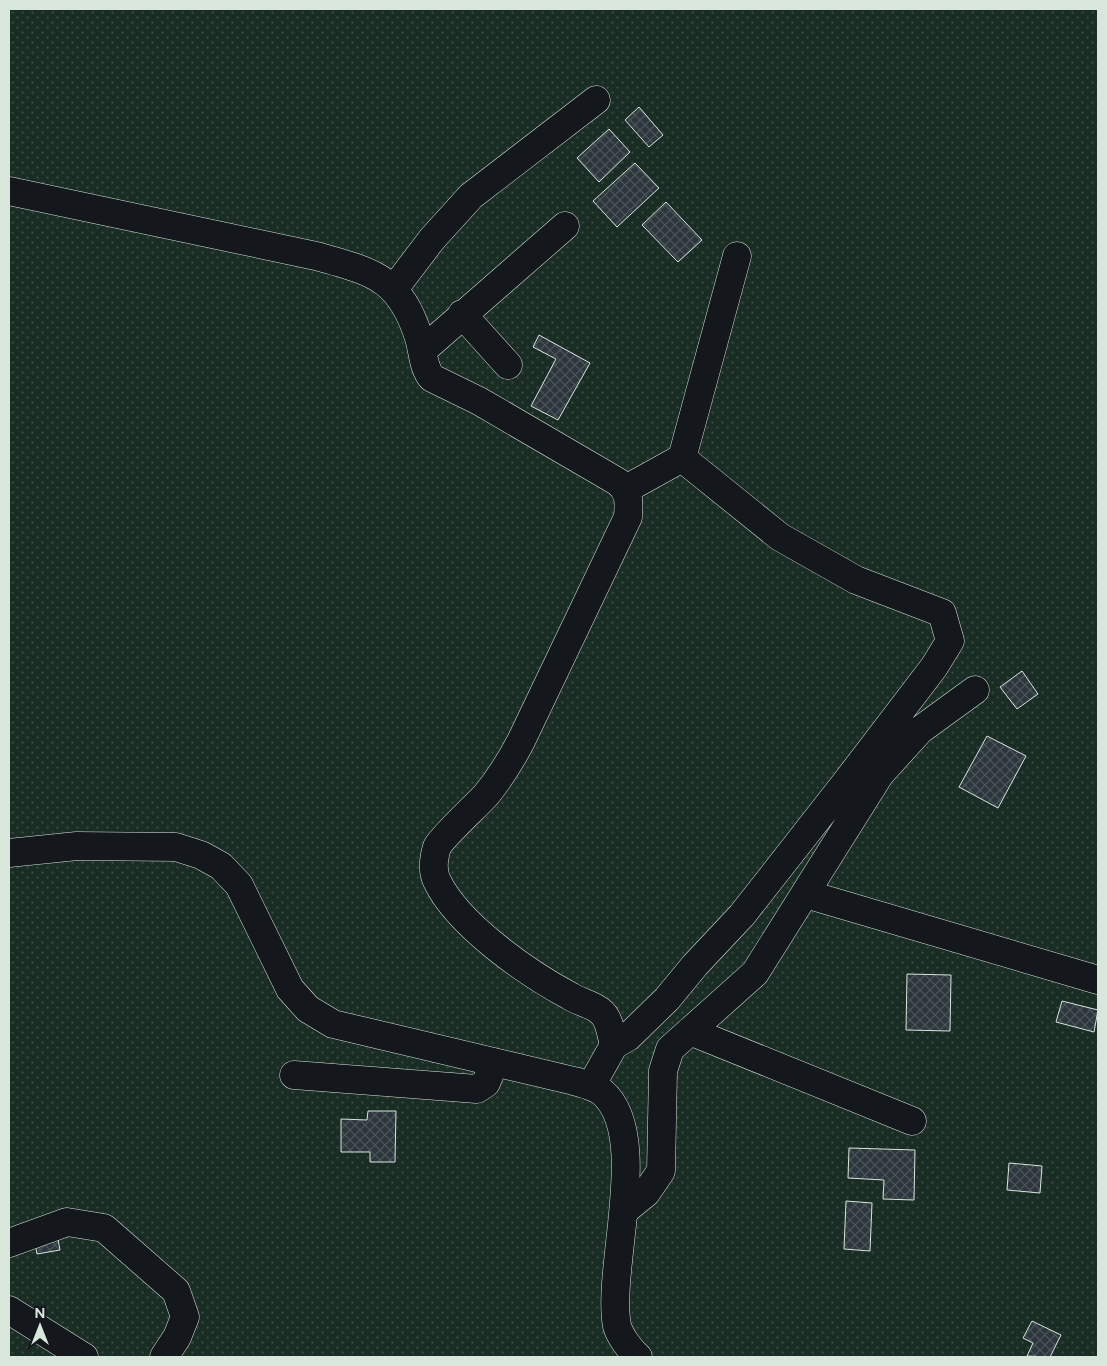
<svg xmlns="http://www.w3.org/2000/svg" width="1107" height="1366" viewBox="0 0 1107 1366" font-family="Figtree,sans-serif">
  <defs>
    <pattern id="park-dots" width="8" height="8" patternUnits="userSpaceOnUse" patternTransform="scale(1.25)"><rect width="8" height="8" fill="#1a2d24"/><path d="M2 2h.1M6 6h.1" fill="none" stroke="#3b4b43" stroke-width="1.8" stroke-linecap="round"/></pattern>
    <pattern id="building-cross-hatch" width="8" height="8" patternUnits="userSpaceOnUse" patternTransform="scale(1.25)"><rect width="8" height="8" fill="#2c363c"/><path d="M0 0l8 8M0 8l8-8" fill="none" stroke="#4a5358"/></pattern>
  </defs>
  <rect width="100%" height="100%" fill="#14181c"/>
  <path fill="url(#park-dots)" stroke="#939e99" d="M9,9H1098V1357H9Z"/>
  <path fill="url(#building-cross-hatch)" stroke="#d8e6dc" d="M639,107L663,135L649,147L625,120Z
    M609,129L630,152L599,182L577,158Z
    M635,163L659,188L617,227L593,201Z
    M666,202L702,240L678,262L642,225Z
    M539,335L590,363L558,420L531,406L556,359L533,347Z
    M1022,671L1038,694L1017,709L1000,687Z
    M987,736L1026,756L998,808L959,787Z
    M907,974L951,975L950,1031L906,1030Z
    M1062,1001L1098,1010L1094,1032L1056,1022Z
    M368,1111H396L395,1162H370V1152H341V1119L367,1120Z
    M849,1148L915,1150L914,1200L883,1199L884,1180L848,1178Z
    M1009,1163L1042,1166L1040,1193L1007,1190Z
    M846,1201L872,1203L870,1251L844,1249Z
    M57,1234L60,1250L37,1254L34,1238Z
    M1032,1321L1061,1335L1050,1357L1027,1356L1033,1343L1023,1338Z"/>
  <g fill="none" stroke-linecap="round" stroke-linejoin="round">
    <g stroke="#d8e6dc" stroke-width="29">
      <path id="minor" d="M9,191L316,256C373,272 400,277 419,338C423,351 423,368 432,378L479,401L618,482C630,492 629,502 628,517L521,741C511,760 500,778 486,795C476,806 442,837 437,847C434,857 432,871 437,881C458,925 527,973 570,996C579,1002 592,1004 600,1011C610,1018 611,1035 614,1045
        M394,289L432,239L471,196L596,100
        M462,314L508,365
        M423,350L565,226
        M626,489L682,458L737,256
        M806,894L1098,980
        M690,1031L912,1121
        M294,1075L477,1089L486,1083L494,1063
        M591,1086L614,1045L628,1037L667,999L695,965L742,915L847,781L934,667L950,641L942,613L856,580L780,537L682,458
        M624,1211L646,1193L661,1171L663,1071L670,1049L755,973L880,774L920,730L975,690
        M9,1243L67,1222L104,1228L176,1291L185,1317L177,1337L164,1357
        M9,1310L84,1357"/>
    </g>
    <g stroke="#d8e6dc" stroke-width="29">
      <path id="major" d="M9,853L77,846L176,847L201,855L221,866L239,885L290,989L308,1009L333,1024L574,1081C584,1084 594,1086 602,1092C652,1134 606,1268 617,1326C620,1336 630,1350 638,1357"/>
    </g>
    <use href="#minor" stroke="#14181c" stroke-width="28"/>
    <use href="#major" stroke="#14181c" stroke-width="28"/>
  </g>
  <rect width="1107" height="1366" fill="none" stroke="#d8e6dc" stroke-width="20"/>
  <g transform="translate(40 1326)" stroke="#14181c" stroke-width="4" paint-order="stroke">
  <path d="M0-4L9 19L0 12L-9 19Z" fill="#d8e6dc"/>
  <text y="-8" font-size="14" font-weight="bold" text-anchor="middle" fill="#d8e6dc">N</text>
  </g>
</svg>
